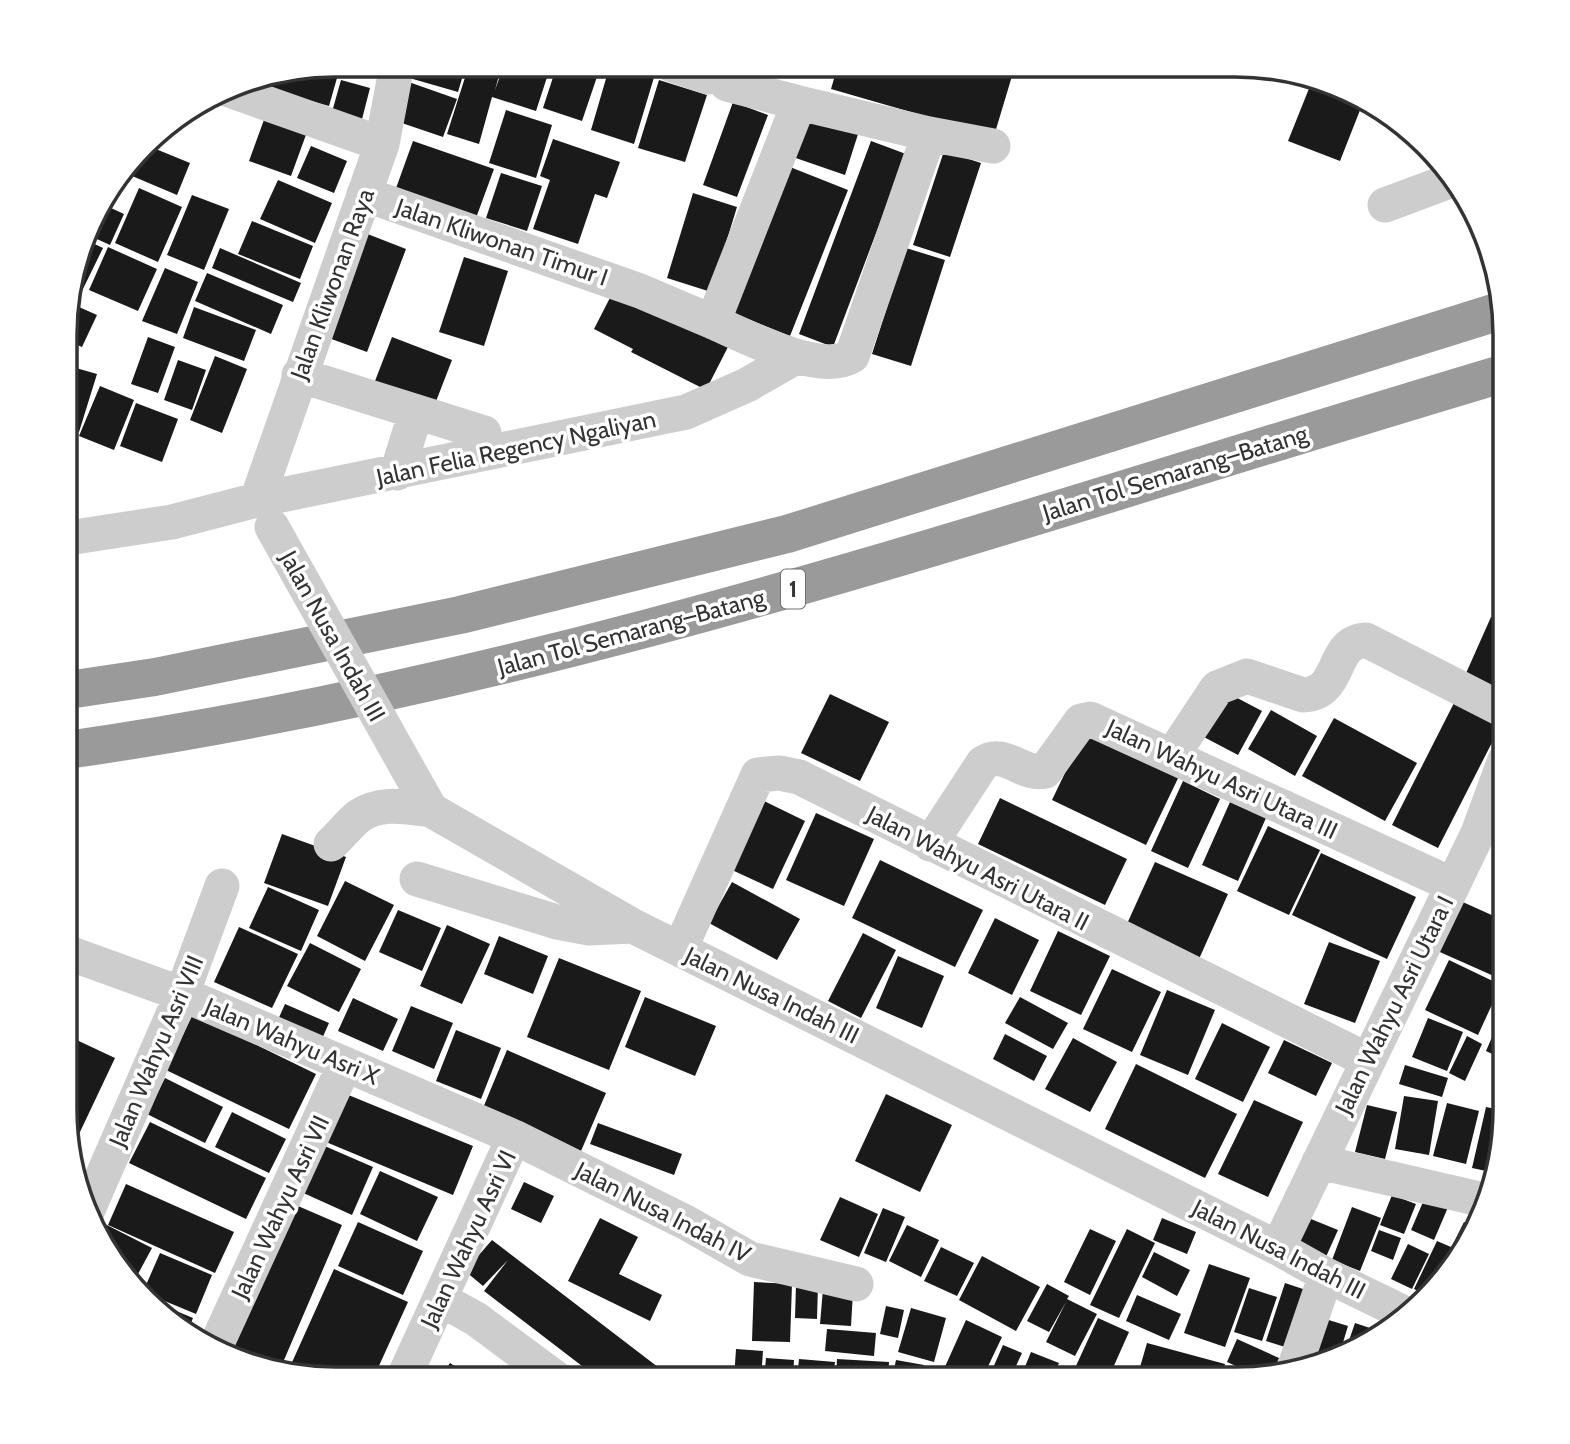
<svg xmlns="http://www.w3.org/2000/svg" width="1570" height="1444" viewBox="0 0 1570 1444" font-family="Cabin,sans-serif">
  <rect width="100%" height="100%" fill="#fff"/>
  <path fill="#1a1a1a" d="M403,65H466L458,92L399,75Z
    M469,65H502L495,90L504,65H551L536,111L492,97L479,144L447,134Z
    M557,65H601L582,121L543,108Z
    M610,65H624L655,74L634,144L591,130Z
    M798,65H829L826,74Z
    M838,65H1013L1015,66L994,136L831,89Z
    M305,70L337,78L329,106L269,89L273,75Z
    M341,80L370,88L360,127L330,119Z
    M403,80L457,99L443,137L390,119Z
    M659,80L707,95L685,162L638,148Z
    M1312,81L1355,93L1364,100L1340,161L1288,141Z
    M733,102L768,115L737,197L703,185Z
    M506,110L552,125L536,178L489,163Z
    M801,112L859,131L845,175L787,155Z
    M265,117L307,132L291,176L249,161Z
    M553,139L620,162L607,198L595,194L578,244L533,229L550,180L540,176Z
    M413,141L494,169L476,218L395,191Z
    M871,141L906,154L833,347L799,334Z
    M146,145L190,163L177,195L125,173Z
    M311,146L347,161L334,193L297,178Z
    M944,151L981,163L950,257L913,245Z
    M790,167L848,190L790,336L733,313Z
    M501,173L542,186L527,231L486,218Z
    M278,180L332,203L315,243L260,219Z
    M139,188L182,207L158,262L115,243Z
    M693,193L737,207L711,292L667,278Z
    M192,195L229,209L204,270L167,255Z
    M100,203L124,214L110,245L88,235Z
    M252,221L313,246L300,279L238,254Z
    M365,233L406,249L367,352L326,337Z
    M86,240L103,248L79,297L70,292V283Z
    M108,247L157,269L138,311L89,290Z
    M220,248L301,283L293,302L212,268Z
    M906,248L945,260L911,366L872,354Z
    M464,257L508,271L484,346L439,332Z
    M165,268L198,282L177,334L142,321Z
    M207,273L283,305L271,334L195,301Z
    M615,288L729,345L706,390L631,352L633,349L594,329Z
    M70,303L97,315L82,347L70,342Z
    M194,307L256,330L244,361L183,338Z
    M148,337L175,347L158,393L131,384Z
    M392,337L452,360L435,404L375,381Z
    M215,356L247,369L222,433L190,420Z
    M178,360L206,370L192,410L164,400Z
    M69,366L97,374L79,432L69,428Z
    M100,386L134,400L114,450L79,436Z
    M136,403L178,419L162,462L120,446Z
    M1491,617L1505,623V698L1463,680Z
    M1224,691L1262,711L1238,755L1200,735Z
    M830,694L889,722L860,781L801,753Z
    M1455,701L1501,725L1438,848L1392,825Z
    M1271,710L1317,736L1295,776L1248,749Z
    M1334,718L1417,763L1385,821L1302,776Z
    M1088,725L1182,770L1146,845L1052,800Z
    M1183,781L1220,799L1188,868L1151,851Z
    M1000,798L1127,859L1105,905L978,844Z
    M764,801L805,821L773,889L732,870Z
    M1230,802L1266,818L1238,881L1202,865Z
    M816,813L874,839L844,906L786,880Z
    M1268,826L1320,850L1289,915L1237,891Z
    M282,834L346,857L328,906L264,883Z
    M1321,853L1416,897L1387,959L1292,915Z
    M880,860L983,910L955,967L852,918Z
    M1155,862L1228,894L1199,959L1126,926Z
    M345,881L394,905L365,961L317,936Z
    M732,882L800,919L777,960L709,923Z
    M268,887L319,910L301,951L249,928Z
    M1456,899L1505,921V981L1433,949Z
    M398,910L441,928L422,971L379,952Z
    M995,918L1039,940L1012,995L968,973Z
    M447,925L490,944L462,1004L420,986Z
    M239,927L298,954L272,1008L214,982Z
    M1058,931L1110,956L1081,1015L1030,991Z
    M863,933L896,950L861,1018L828,1001Z
    M499,936L548,956L533,994L484,974Z
    M1329,942L1380,961L1355,1023L1304,1004Z
    M310,943L361,969L339,1012L287,986Z
    M898,956L944,976L922,1028L876,1008Z
    M559,958L641,991L609,1070L527,1037Z
    M1449,960L1501,985L1478,1035L1425,1010Z
    M1112,969L1161,992L1132,1052L1083,1029Z
    M1167,990L1215,1010L1188,1075L1140,1055Z
    M645,997L716,1026L695,1076L625,1047Z
    M1020,997L1068,1023L1053,1049L1005,1023Z
    M353,998L398,1019L383,1051L338,1031Z
    M285,1004L329,1023L321,1041L277,1022Z
    M411,1006L453,1023L434,1069L392,1051Z
    M193,1014L316,1074L289,1129L166,1070Z
    M1428,1018L1463,1032L1447,1071L1412,1057Z
    M1499,1021L1505,1023V1060L1486,1051Z
    M1222,1023L1270,1047L1243,1102L1195,1079Z
    M456,1030L501,1048L481,1099L436,1081Z
    M1005,1034L1047,1056L1034,1081L993,1059Z
    M66,1035L115,1058L71,1151L65,1126Z
    M1467,1036L1482,1044L1465,1081L1449,1073Z
    M1073,1038L1117,1062L1090,1112L1045,1089Z
    M1284,1040L1332,1063L1316,1096L1268,1073Z
    M507,1050L606,1093L581,1151L483,1108Z
    M1136,1064L1237,1114L1205,1178L1105,1129Z
    M1405,1065L1448,1078L1442,1097L1399,1084Z
    M165,1078L223,1107L205,1143L147,1114Z
    M346,1094L473,1146L453,1195L326,1142Z
    M886,1094L952,1125L920,1192L855,1161Z
    M1404,1096L1438,1101L1429,1155L1395,1149Z
    M1254,1100L1303,1122L1268,1197L1218,1174Z
    M1447,1103L1479,1111L1466,1164L1433,1156Z
    M1367,1105L1397,1112L1385,1159L1355,1152Z
    M1486,1107L1505,1111L1491,1172L1472,1168Z
    M232,1112L286,1139L269,1173L215,1147Z
    M150,1122L266,1178L246,1219L129,1163Z
    M598,1123L682,1154L674,1175L590,1144Z
    M320,1144L373,1167L352,1215L299,1191Z
    M380,1171L438,1197L417,1241L360,1214Z
    M524,1182L554,1196L541,1223L511,1209Z
    M126,1184L234,1232L215,1273L108,1225Z
    M1392,1195L1416,1204L1404,1234L1380,1225Z
    M1426,1195L1449,1205L1434,1240L1411,1230Z
    M840,1197L878,1214L859,1257L820,1240Z
    M291,1203L342,1225L281,1367L225,1354Z
    M1352,1207L1381,1218L1360,1271L1332,1260Z
    M883,1208L905,1217L886,1262L864,1253Z
    M1306,1217L1338,1230L1325,1259L1293,1245Z
    M93,1218L152,1248L131,1287L91,1222Z
    M600,1218L638,1237L619,1274L662,1295L650,1321L568,1281Z
    M1162,1218L1196,1232L1187,1254L1153,1240Z
    M358,1222L423,1251L403,1295L338,1266Z
    M1464,1222L1477,1229L1462,1248L1453,1244Z
    M907,1225L939,1240L921,1277L889,1261Z
    M1090,1229L1116,1241L1090,1295L1064,1282Z
    M1127,1229L1155,1243L1119,1318L1090,1305Z
    M1379,1230L1401,1238L1393,1260L1371,1251Z
    M492,1240L667,1374L663,1379H599L484,1291L508,1260L483,1286L465,1271Z
    M1437,1241L1458,1250L1452,1261L1426,1295L1414,1289Z
    M1408,1244L1429,1254L1412,1289L1391,1279Z
    M941,1247L974,1263L957,1296L924,1281Z
    M1154,1252L1190,1270L1177,1296L1142,1277Z
    M160,1253L212,1275L196,1314L143,1292Z
    M982,1256L1040,1287L1016,1331L959,1300Z
    M1209,1264L1250,1278L1225,1347L1184,1333Z
    M334,1269L408,1302L373,1379H335L289,1369Z
    M754,1282L792,1284L790,1342L752,1341Z
    M1285,1283L1306,1290L1285,1347L1266,1341Z
    M796,1284L818,1285L817,1319L795,1318Z
    M1047,1284L1069,1296L1067,1299L1097,1314L1075,1356L1046,1342L1066,1302L1049,1332L1027,1321Z
    M1249,1288L1277,1297L1262,1341L1234,1332Z
    M823,1289L853,1292L851,1326L820,1324Z
    M1137,1295L1181,1314L1169,1340L1126,1321Z
    M150,1300L193,1318L188,1330L150,1301Z
    M886,1306L904,1310L898,1338L880,1334Z
    M911,1308L946,1318L934,1362L898,1352Z
    M1319,1317L1348,1326L1338,1359L1304,1367Z
    M1098,1318L1129,1332L1108,1379H1098L1075,1368Z
    M966,1320L1002,1337L982,1379H966L944,1369Z
    M1355,1323L1382,1332L1344,1355Z
    M827,1329L876,1333L874,1356L825,1351Z
    M1237,1339L1279,1358L1272,1374L1260,1377L1227,1362Z
    M1147,1343L1225,1364L1221,1379H1154L1138,1374Z
    M1003,1345L1022,1353L1010,1379H993L989,1377Z
    M736,1349L763,1351L761,1379H734Z
    M1031,1352L1059,1363L1052,1379H1020Z
    M766,1358L794,1360L793,1379H764Z
    M799,1359L835,1362L833,1379H797Z
    M837,1359L889,1362L888,1379H836Z
    M896,1360L924,1365L921,1379H892Z
    M450,1363L475,1379H439Z
    M726,1367L727,1379H694L693,1370Z"/>
  <g fill="none" stroke-linecap="round" stroke-linejoin="round">
    <path stroke="#cdcdcd" stroke-width="35" d="M672,65L708,77
      M727,84L799,103
      M229,90L382,144
      M929,134L852,356C820,376 745,336 713,322L799,103L929,134L993,146
      M364,194L640,291L713,322
      M1385,205L1452,180
      M299,375L484,433
      M397,473L416,412
      M257,500L382,144L397,65
      M68,538L172,522L257,500L686,412L747,385L794,358
      M1172,756L1217,688L1247,676L1303,695C1344,693 1329,642 1366,640L1505,711
      M419,789L431,810L633,926L1278,1248L1326,1275L1408,1315
      M331,844C341,835 349,824 359,816C381,801 406,807 431,810
      M930,844L983,763C1005,748 1023,777 1045,771L1081,721L1090,719L1453,885
      M417,879L557,922L589,928L633,926
      M680,949L758,775L779,773L799,777L1367,1060
      M66,952L182,994L514,1137L687,1223L750,1259L856,1284
      M1319,1162L1484,1200
      M86,1214L182,994L222,886
      M1278,1248L1478,833L1505,760
      M440,1299L476,1319L557,1379
      M214,1350L345,1064
      M1294,1369L1326,1275
      M403,1379L514,1137"/>
    <path stroke="#9a9a9a" stroke-width="38" d="M68,690L155,677L460,615L787,534L1503,310
      M67,750C560,680 1030,514 1505,373"/>
    <path stroke="#cdcdcd" stroke-width="35" d="M272,527L419,789"/>
  </g>
  <g text-anchor="middle" dominant-baseline="central" stroke-width="7" stroke-linejoin="round" paint-order="stroke">
    <rect fill="#fff" stroke="#707070" stroke-width="2" x="781" y="569.5" width="24" height="39" rx="5"/>
    <g font-size="23" font-weight="bold" fill="#333">
      <text x="793" y="589">1</text>
    </g>
    <g font-size="24" fill="#333" stroke="#fff">
      <text transform="translate(502 242) rotate(19)">Jalan Kliwonan Timur I</text>
      <text transform="translate(332 284) rotate(-70)">Jalan Kliwonan Raya</text>
      <text transform="translate(516 448) rotate(-12)">Jalan Felia Regency Ngaliyan</text>
      <text transform="translate(1175 473) rotate(-17)">Jalan Tol Semarang–Batang</text>
      <text transform="translate(631 632) rotate(-15)">Jalan Tol Semarang–Batang</text>
      <text transform="translate(333 636) rotate(61)">Jalan Nusa Indah III</text>
      <text transform="translate(1222 779) rotate(25)">Jalan Wahyu Asri Utara III</text>
      <text transform="translate(978 868) rotate(27)">Jalan Wahyu Asri Utara II</text>
      <text transform="translate(772 995) rotate(26)">Jalan Nusa Indah III</text>
      <text transform="translate(1394 1005) rotate(-64)">Jalan Wahyu Asri Utara I</text>
      <text transform="translate(292 1041) rotate(23)">Jalan Wahyu Asri X</text>
      <text transform="translate(156 1051) rotate(-67)">Jalan Wahyu Asri VIII</text>
      <text transform="translate(280 1207) rotate(-65)">Jalan Wahyu Asri VII</text>
      <text transform="translate(663 1212) rotate(27)">Jalan Nusa Indah IV</text>
      <text transform="translate(468 1239) rotate(-65)">Jalan Wahyu Asri VI</text>
      <text transform="translate(1279 1249) rotate(27)">Jalan Nusa Indah III</text>
    </g>
  </g>
  <path d="M0 0H1570V1444H0ZM335 77H1235A258 258 0 0 1 1493 335V1109A258 258 0 0 1 1235 1367H335A258 258 0 0 1 77 1109V335A258 258 0 0 1 335 77Z" fill="#fff" fill-rule="evenodd"/>
  <path fill="none" stroke="#333" stroke-width="3.5" d="M335 77H1235A258 258 0 0 1 1493 335V1109A258 258 0 0 1 1235 1367H335A258 258 0 0 1 77 1109V335A258 258 0 0 1 335 77Z"/>
</svg>
